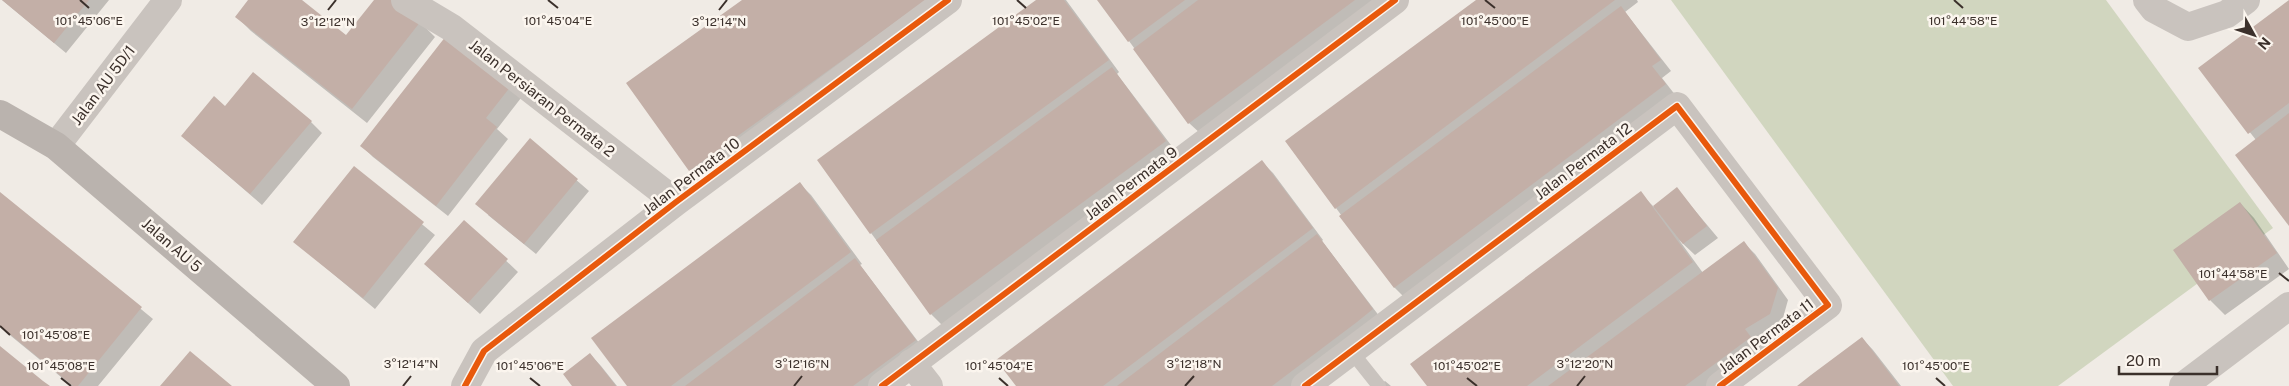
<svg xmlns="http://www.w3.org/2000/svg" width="2289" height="386" viewBox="0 0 2289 386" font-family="'Public Sans',sans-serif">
  <rect width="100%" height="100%" fill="#f0ebe5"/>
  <path fill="#d1d6bf" d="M1671,0H2106L2273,228L2058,386H1953Z"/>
  <path fill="#0003" d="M2,0H109L66,53Z
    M250,0H300L346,37L376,0L420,22L435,37L367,123L251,31L237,17Z
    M744,0H954L701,182L690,170L628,84Z
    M1039,0H1066L1119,72L1117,74L1177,153L942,325L931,314L871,233Z
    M1099,0H1381L1201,134L1189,123Z
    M1478,0H1637L1638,2L1625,12L1671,71L1662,78L1676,96L1406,299L1394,287L1336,208Z
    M2289,2V224L2256,140L2200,69Z
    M510,87L521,98L497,129L508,139L448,216L373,157L362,146Z
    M225,107L311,122L322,133L262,205L182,136Z
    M530,140L589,191L536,254L488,215Z
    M1262,162L1273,173L1323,240L1322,241L1383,321L1298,386H1017Z
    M354,168L435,235L375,309L295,242Z
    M800,184L811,195L862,264L860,265L926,352L880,386H629Z
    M1677,189L1718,238L1695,255L1679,240L1703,273L1744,243L1755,254L1788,300L1781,325L1756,340L1762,348L1711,386H1428L1640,193L1654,207Z
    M0,193L153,319L98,386H72L0,327Z
    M2240,203L2254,218L2289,269L2225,315L2210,300L2175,250Z
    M465,222L518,272L480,314L437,275Z
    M1862,338L1873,350L1901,386H1799Z
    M590,354L601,366L617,386H574Z
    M1385,381L1391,386H1379Z"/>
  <path fill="#c3afa7" d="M2,0H89L54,43Z
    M248,0H302L346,35L374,0H394L421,21L352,109L235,17Z
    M742,0H926L689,171L626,83Z
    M1036,0H1064L1109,60L870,234L817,160Z
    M1097,0H1185L1128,42Z
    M1198,0H1355L1188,124L1133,49Z
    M1476,0H1615L1335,209L1285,141Z
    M2289,0V103L2248,134L2198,68Z
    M1621,6L1661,60L1652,66L1666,84L1394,288L1339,216Z
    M446,36L511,86L486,118L497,127L436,206L360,146Z
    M1112,67L1166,141L930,315L876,240Z
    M253,72L312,121L250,194L181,136L214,96L225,106Z
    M2289,113V226L2235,155Z
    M530,138L578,179L524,244L475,204Z
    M1262,160L1313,228L1103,386H1016L996,360Z
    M354,166L424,222L363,298L293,242Z
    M800,182L851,252L671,386H627L591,338Z
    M1677,187L1707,226L1683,244L1653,206Z
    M1641,191L1693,262L1527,386H1427L1410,364Z
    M0,192L142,307L78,386H73L0,326Z
    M2240,202L2277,253L2209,301L2173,250Z
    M464,220L508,259L468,303L424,264Z
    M1317,234L1373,309L1357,322L1272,386H1117Z
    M1744,241L1778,288L1770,314L1745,329L1751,337L1685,386H1548Z
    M855,258L916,340L853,386H685Z
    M1862,337L1899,386H1797L1811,375Z
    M0,346L43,381L50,386H0Z
    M190,351L232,386H160Z
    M590,353L616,386H572L563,374Z"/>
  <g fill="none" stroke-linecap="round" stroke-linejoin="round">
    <path stroke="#c9c3be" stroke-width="14" d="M1351,351L1379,386"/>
    <path stroke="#c9c3be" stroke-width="28" d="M405,0L452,28L676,202
      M2147,0L2154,9L2188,27L2227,14L2246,0
      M56,146L168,0
      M911,363L929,386
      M465,386L484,351L676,202L948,0
      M882,386L1395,0
      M1305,386L1677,106L1828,305L1720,386
      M2183,386L2289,306"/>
    <path stroke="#bab3ae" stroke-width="28" d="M0,114L56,146L336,386"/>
    <g stroke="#fbf5ee" stroke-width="9">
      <path id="cycleway" d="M465,386L484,351L676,202L948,0
        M882,386L1395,0
        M1305,386L1677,106L1828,305L1720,386"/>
    </g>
    <use href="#cycleway" stroke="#e8590c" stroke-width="6"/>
  </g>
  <path fill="none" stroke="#3b302b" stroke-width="2" d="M80,0L89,8M548,0L558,8M1017,0L1026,8M1485,0L1495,8M1954,0L1963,8M328,10L336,0M719,10L727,0M2279,273L2289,281M0,326L10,335M61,378L71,386M530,378L540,386M999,378L1008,386M1467,378L1477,386M1936,378L1945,386M403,386L411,376M794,386L802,376M1185,386L1194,376M1577,386L1585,376"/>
  <g text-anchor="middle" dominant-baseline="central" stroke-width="5" stroke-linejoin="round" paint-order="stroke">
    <g font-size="15" fill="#3b302b" stroke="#fbf5ee">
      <text transform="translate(103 85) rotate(-53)">Jalan AU 5D/1</text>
      <text transform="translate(542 98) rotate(38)">Jalan Persiaran Permata 2</text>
      <text transform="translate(1583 161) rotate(-37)">Jalan Permata 12</text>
      <text transform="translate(691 176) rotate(-37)">Jalan Permata 10</text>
      <text transform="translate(1131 183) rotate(-37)">Jalan Permata 9</text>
      <text transform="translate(172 245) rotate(41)">Jalan AU 5</text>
      <text transform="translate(1766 336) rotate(-37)">Jalan Permata 11</text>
    </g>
  </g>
  <g font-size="12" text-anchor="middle" fill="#3b302b" stroke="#fbf5ee" stroke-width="5" stroke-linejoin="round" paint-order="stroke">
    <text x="89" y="25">101°45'06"E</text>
    <text x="558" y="25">101°45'04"E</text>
    <text x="1495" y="25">101°45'00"E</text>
    <text x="1026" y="25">101°45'02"E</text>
    <text x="1963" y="25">101°44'58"E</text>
    <text x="328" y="26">3°12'12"N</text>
    <text x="719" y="26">3°12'14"N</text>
    <text x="2233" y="278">101°44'58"E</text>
    <text x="56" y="339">101°45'08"E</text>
    <text x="411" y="368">3°12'14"N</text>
    <text x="802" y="368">3°12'16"N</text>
    <text x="1194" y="368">3°12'18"N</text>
    <text x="1585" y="368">3°12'20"N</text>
    <text x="61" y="370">101°45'08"E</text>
    <text x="530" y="370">101°45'06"E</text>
    <text x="999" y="370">101°45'04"E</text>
    <text x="1467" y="370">101°45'02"E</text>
    <text x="1936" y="370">101°45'00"E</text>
  </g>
  <g transform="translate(2254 35) rotate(130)" stroke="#fbf5ee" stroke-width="4" paint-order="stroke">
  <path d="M0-4L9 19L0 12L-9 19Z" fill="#3b302b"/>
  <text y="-8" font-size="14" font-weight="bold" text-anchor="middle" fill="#3b302b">N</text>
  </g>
  <path d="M2119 366v8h98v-8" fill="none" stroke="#3b302b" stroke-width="2.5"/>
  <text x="2126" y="366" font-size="15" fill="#3b302b" stroke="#fbf5ee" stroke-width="4" paint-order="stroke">20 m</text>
</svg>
